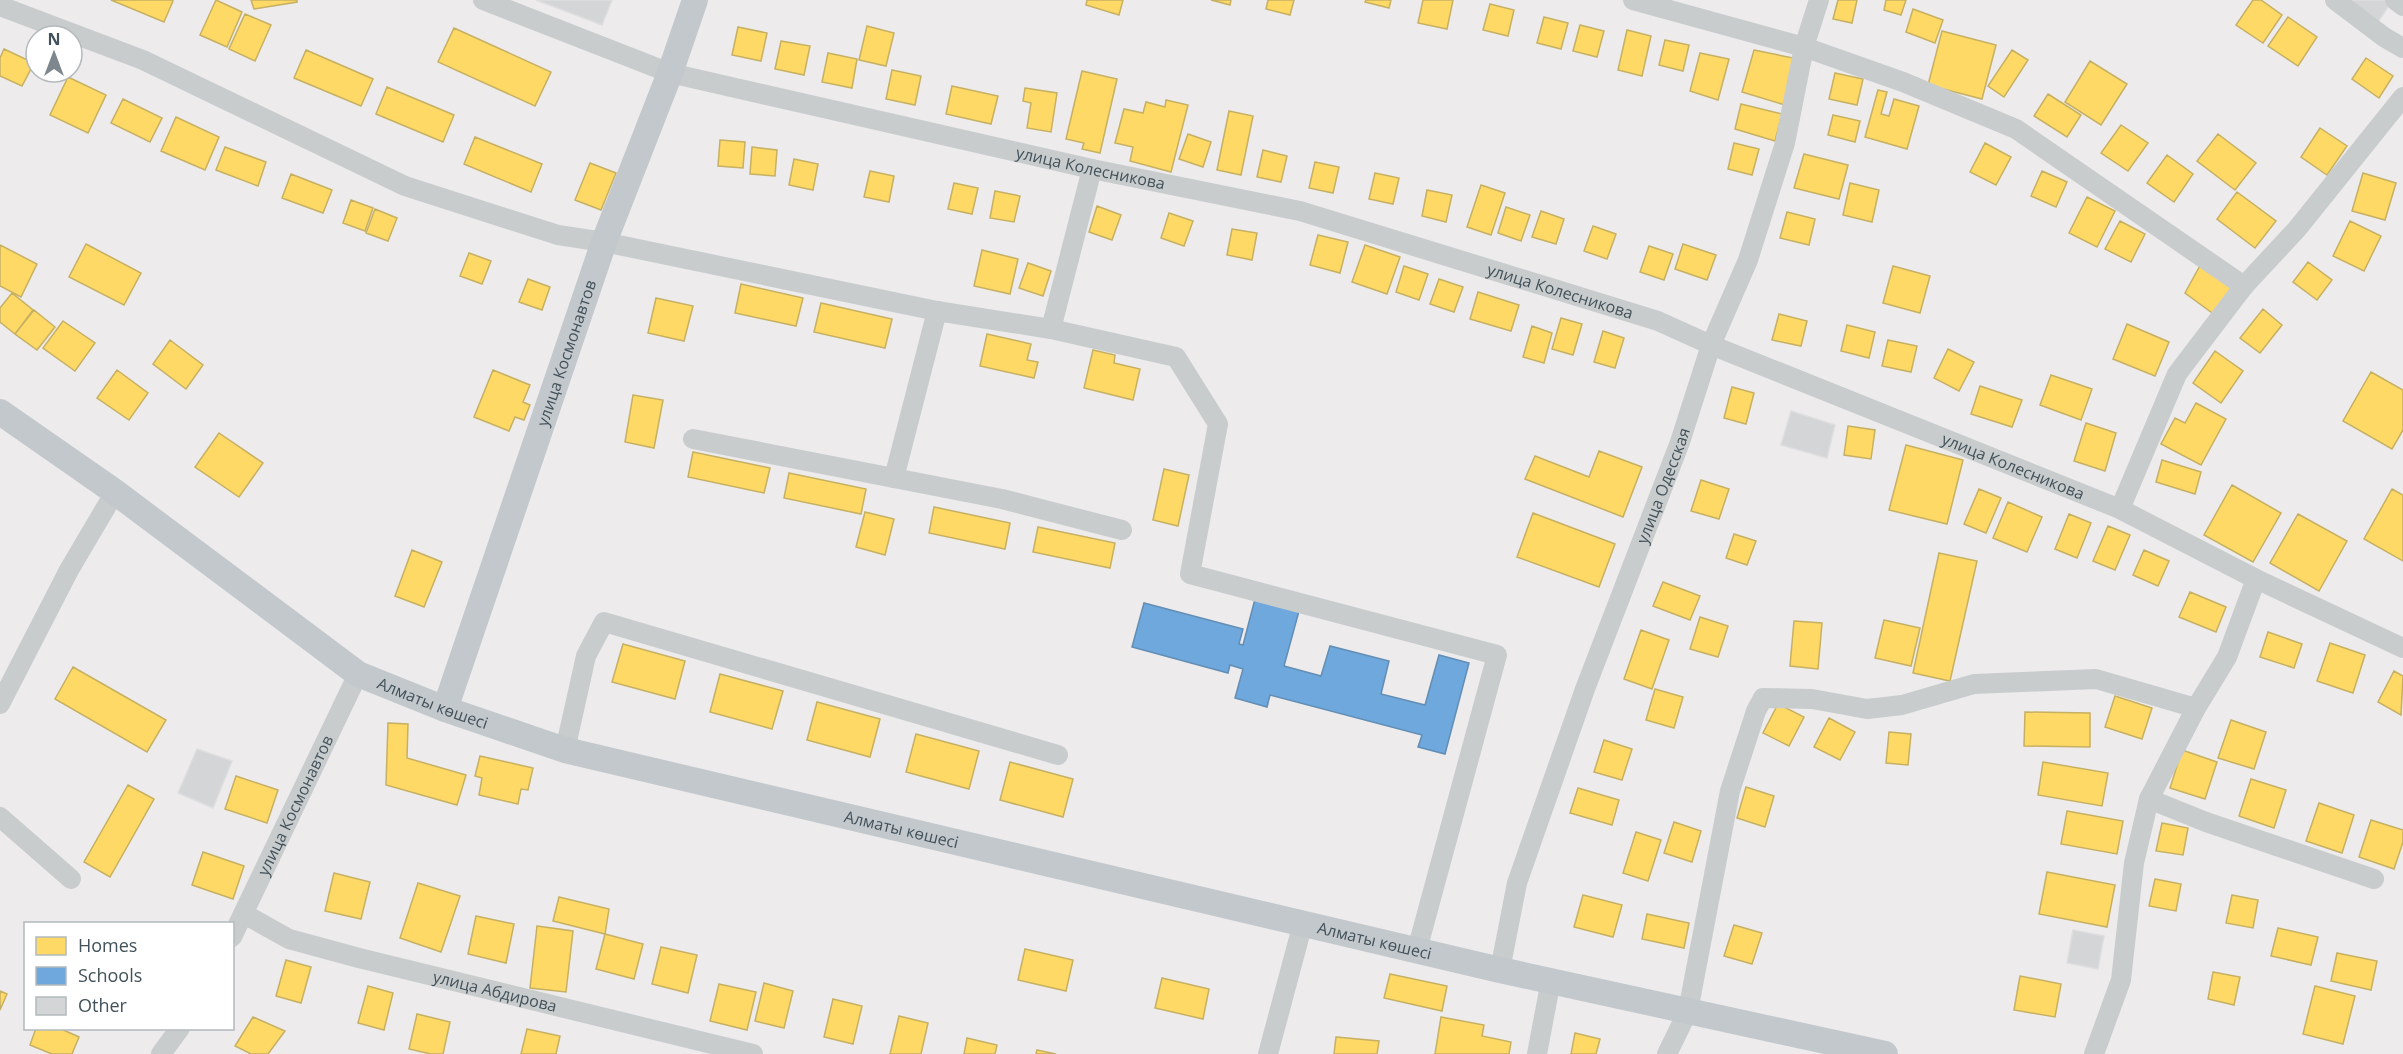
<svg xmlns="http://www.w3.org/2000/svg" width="2403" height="1054" viewBox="0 0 2403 1054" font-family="'Open Sans',sans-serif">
  <rect width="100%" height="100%" fill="#edebec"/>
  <path fill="#ffd966" stroke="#c6b062" stroke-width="1.5" d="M111,0H172L173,1L164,22Z
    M216,0L242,12L227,47L200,35Z
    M251,0H297V2L254,9Z
    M1087,0H1123L1119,15L1086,5Z
    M1211,0H1231L1230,5Z
    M1268,0H1294L1290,15L1266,9Z
    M1366,0H1391L1389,8L1365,2Z
    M1423,0H1453L1447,29L1418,23Z
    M1838,0H1857L1852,23L1833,19Z
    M1886,0H1906L1901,15L1884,10Z
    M2253,0H2261L2282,15L2263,43L2236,25Z
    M1490,4L1514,10L1508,36L1483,30Z
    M1913,9L1943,20L1935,43L1906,32Z
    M245,14L271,25L255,61L229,49Z
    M1544,17L1568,23L1561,49L1537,43Z
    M2288,17L2317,37L2298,66L2268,46Z
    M1580,25L1604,31L1597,57L1573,51Z
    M867,26L894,33L886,66L859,60Z
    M738,27L767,33L761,61L732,55Z
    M454,28L551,72L535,106L438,62Z
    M1627,30L1651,36L1642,76L1618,70Z
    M1942,31L1996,45L1982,99L1928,85Z
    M1665,40L1689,45L1683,71L1659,65Z
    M781,41L810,46L804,75L775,69Z
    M4,49L34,63L22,86L0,76V58Z
    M306,50L373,79L361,106L294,78Z
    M1754,50L1798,59L1785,105L1742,92Z
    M2012,50L2028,60L2004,97L1988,86Z
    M828,53L857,59L852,88L822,82Z
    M1700,53L1729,59L1718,100L1690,91Z
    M2366,58L2393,76L2379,98L2352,79Z
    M2090,61L2127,84L2101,125L2065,102Z
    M892,70L921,76L915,105L886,99Z
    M1082,71L1117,79L1100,153L1082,149L1084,143L1066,139Z
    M1835,73L1863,79L1857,105L1829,99Z
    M68,77L106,95L88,133L50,115Z
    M952,86L998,96L991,124L946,114Z
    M387,87L454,115L443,142L376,114Z
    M1025,88L1057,93L1051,132L1027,128L1031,103L1023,101Z
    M1878,90L1887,92L1881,114L1889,116L1894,99L1919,106L1907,149L1865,137Z
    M2048,94L2081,115L2067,137L2034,116Z
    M123,99L162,118L150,142L111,123Z
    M1166,100L1188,105L1171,172L1130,161L1133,147L1115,143L1124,109L1143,113L1146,102L1165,107Z
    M1741,104L1782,114L1775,141L1735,129Z
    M1229,111L1253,116L1241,175L1217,170Z
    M1833,115L1860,121L1855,142L1828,135Z
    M176,117L219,137L205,170L161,151Z
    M2121,125L2148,143L2128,171L2101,153Z
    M2320,128L2347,146L2327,175L2301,157Z
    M1188,134L1211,142L1203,167L1179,159Z
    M2218,134L2256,163L2235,190L2197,161Z
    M475,137L542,164L531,192L464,164Z
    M720,140L745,142L743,168L718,166Z
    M1734,143L1759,149L1752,175L1728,169Z
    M1985,143L2011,157L1996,185L1970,172Z
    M225,147L266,162L258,186L216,170Z
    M752,147L777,150L775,176L750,174Z
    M1263,150L1287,156L1281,182L1257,177Z
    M1804,154L1848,165L1839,199L1794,188Z
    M2167,155L2193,174L2174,202L2147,183Z
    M794,159L818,164L813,190L789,185Z
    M1315,162L1339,167L1333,193L1309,188Z
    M590,163L616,173L601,210L575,200Z
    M870,171L894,176L889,202L864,197Z
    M2042,171L2067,182L2056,207L2031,196Z
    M1375,173L1399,178L1393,204L1369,199Z
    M2363,173L2396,183L2385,220L2352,211Z
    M291,174L332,190L323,213L282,198Z
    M954,183L978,188L972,214L948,209Z
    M1850,183L1879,190L1872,222L1843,215Z
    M1481,185L1505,193L1491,235L1467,227Z
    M1427,190L1452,195L1446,222L1422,216Z
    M995,191L1020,196L1014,222L990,218Z
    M2237,192L2276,221L2255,248L2217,219Z
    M2087,197L2115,211L2097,247L2069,233Z
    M351,200L373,208L365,231L343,223Z
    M1097,206L1121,215L1112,240L1089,232Z
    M1506,207L1530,215L1521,241L1498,233Z
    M375,209L397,218L388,241L366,233Z
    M1541,211L1564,219L1556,244L1532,237Z
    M1787,212L1815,219L1809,245L1780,238Z
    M1169,213L1193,221L1184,246L1161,238Z
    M2120,221L2145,234L2131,262L2105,249Z
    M2350,221L2381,236L2364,271L2333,256Z
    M1593,226L1616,234L1607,259L1584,251Z
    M1232,229L1257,233L1252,260L1227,255Z
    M1318,235L1348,242L1340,273L1310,265Z
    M86,244L141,273L124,305L69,277Z
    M1683,244L1716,255L1707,280L1675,269Z
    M0,245L37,264L21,297L0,286Z
    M1365,245L1400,257L1387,294L1352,282Z
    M1649,246L1673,254L1664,280L1640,272Z
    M982,250L1018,259L1010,294L974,286Z
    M469,253L491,261L482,284L460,276Z
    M2202,262L2238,288L2219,318L2185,293Z
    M2308,262L2332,280L2317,300L2293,282Z
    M1028,263L1051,271L1043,296L1019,288Z
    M1404,266L1428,274L1419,300L1396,292Z
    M1893,266L1930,276L1920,313L1883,303Z
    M528,279L550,287L542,310L519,302Z
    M1439,279L1463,287L1454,312L1430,304Z
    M741,284L803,298L796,326L735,313Z
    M1478,292L1519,305L1511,331L1470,319Z
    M12,293L33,310L15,334L0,322V308Z
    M656,298L693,306L684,341L648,333Z
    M821,303L892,319L885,348L814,332Z
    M2263,309L2282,325L2260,353L2240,338Z
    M34,310L55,327L37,350L15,334Z
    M1779,314L1807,321L1801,346L1772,340Z
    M1561,318L1582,324L1573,355L1552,349Z
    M63,321L95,343L75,371L43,348Z
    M2127,324L2169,342L2155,376L2113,359Z
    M1847,325L1875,332L1869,358L1841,351Z
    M1532,326L1552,333L1544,363L1523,357Z
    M1603,331L1624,338L1615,368L1594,362Z
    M987,334L1031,344L1027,360L1038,362L1034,378L980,366Z
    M170,340L203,365L186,389L153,364Z
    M1888,340L1917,346L1911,372L1882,366Z
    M1948,349L1974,362L1959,391L1934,378Z
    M1093,350L1115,355L1114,363L1140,369L1133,400L1084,388Z
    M2215,351L2243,371L2221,403L2193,383Z
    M117,370L148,393L129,420L97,398Z
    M493,370L530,385L523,402L530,405L524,420L515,417L509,431L474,417Z
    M2371,372L2403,390V430L2392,449L2343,421Z
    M2051,375L2092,389L2081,420L2040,405Z
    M1980,386L2022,400L2012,427L1971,414Z
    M1732,387L1754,393L1746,424L1724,418Z
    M633,395L663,400L654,448L625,442Z
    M2196,403L2226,419L2201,465L2161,444L2175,418L2185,423Z
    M2086,423L2116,433L2105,471L2074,461Z
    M1848,426L1875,430L1871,459L1844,455Z
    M219,433L263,463L239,497L195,467Z
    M1906,445L1963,460L1947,524L1889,510Z
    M1599,451L1642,467L1623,517L1525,479L1535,456L1589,477Z
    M693,452L770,468L764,493L688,477Z
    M2162,460L2201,472L2195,494L2156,482Z
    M1164,469L1189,475L1178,526L1153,520Z
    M789,473L866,489L861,514L784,498Z
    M1701,480L1729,489L1719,519L1691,511Z
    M2232,485L2281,513L2253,562L2204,535Z
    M1979,489L2001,498L1986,533L1964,524Z
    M2392,489L2403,495V561L2364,539Z
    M2008,502L2042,517L2027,552L1993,538Z
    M934,507L1010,523L1005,549L929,533Z
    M865,512L894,519L885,555L856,547Z
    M1533,513L1615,544L1599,587L1517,557Z
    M2069,514L2091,523L2077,558L2055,549Z
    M2298,514L2347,541L2319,591L2270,563Z
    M2108,526L2130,535L2115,570L2093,561Z
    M1038,527L1115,543L1110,568L1033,552Z
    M1734,534L1756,541L1747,565L1726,558Z
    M412,550L442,562L424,607L395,596Z
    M2144,550L2169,561L2158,586L2133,575Z
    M1939,553L1977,561L1950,681L1913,673Z
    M1663,582L1700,596L1690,620L1653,606Z
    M2190,592L2226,607L2216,632L2179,617Z
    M1700,617L1728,626L1718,657L1690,649Z
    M1884,620L1920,628L1911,666L1875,658Z
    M1794,621L1822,623L1818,669L1790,666Z
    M1641,630L1669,640L1652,689L1624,679Z
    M2268,632L2302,644L2294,668L2260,657Z
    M2330,643L2365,655L2353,693L2317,681Z
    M623,644L685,661L675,699L612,682Z
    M73,667L166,720L147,752L55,699Z
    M2394,671L2403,676L2401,715L2378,702Z
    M720,674L783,691L772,729L710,712Z
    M1655,689L1683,697L1674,728L1646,720Z
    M2115,696L2152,708L2142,739L2105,727Z
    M817,702L880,719L870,757L807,740Z
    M1778,704L1804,717L1789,746L1763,733Z
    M2025,712L2090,713V747L2024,746Z
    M1829,718L1855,732L1840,760L1814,747Z
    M2231,720L2266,732L2254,769L2218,758Z
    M388,723L408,724L407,758L466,775L457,805L386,785Z
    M1889,732L1911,734L1908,765L1886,763Z
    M916,734L979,751L969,789L906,772Z
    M1604,740L1632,749L1622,780L1594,772Z
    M2182,750L2217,762L2205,799L2170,788Z
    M480,756L533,768L528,790L521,789L518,804L479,795L482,778L475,776Z
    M1010,762L1073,779L1063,817L1000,800Z
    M2043,762L2108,773L2102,806L2038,795Z
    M236,776L278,790L267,823L225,809Z
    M2251,779L2286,790L2274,828L2239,816Z
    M128,785L154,799L110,877L84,862Z
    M1746,787L1774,796L1765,827L1737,818Z
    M1578,788L1619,800L1612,825L1570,813Z
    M2319,803L2354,815L2342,853L2306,841Z
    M2067,811L2123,821L2117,854L2061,844Z
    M2371,820L2403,830V842L2394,869L2359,857Z
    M1674,822L1701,831L1692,862L1664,853Z
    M2162,823L2188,828L2183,855L2156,851Z
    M1636,832L1661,840L1648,881L1623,873Z
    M203,852L244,866L233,899L192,885Z
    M2047,872L2115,885L2107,927L2039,914Z
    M334,873L370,882L361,919L325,911Z
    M2155,879L2181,884L2176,911L2149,906Z
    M418,883L460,896L441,952L400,938Z
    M1583,895L1622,905L1613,937L1574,927Z
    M2232,895L2258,900L2253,928L2226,923Z
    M559,897L609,909L605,934L553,921Z
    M1647,914L1689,923L1684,948L1642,939Z
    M476,916L514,924L506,963L468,954Z
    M1734,925L1762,933L1752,964L1724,956Z
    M537,926L573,931L566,992L530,988Z
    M2278,928L2318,937L2311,965L2271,956Z
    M605,934L643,944L634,979L596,969Z
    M661,947L697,955L688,993L652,984Z
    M1025,949L1073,960L1066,991L1018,980Z
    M2337,953L2377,961L2371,990L2331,981Z
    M286,960L311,967L301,1003L276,996Z
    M2213,972L2240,977L2234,1005L2208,999Z
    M1390,974L1447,986L1442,1011L1384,998Z
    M2020,976L2061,984L2055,1017L2014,1010Z
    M1162,978L1209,989L1203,1019L1155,1008Z
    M764,983L793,991L784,1028L755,1021Z
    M719,984L756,992L747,1030L710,1021Z
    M368,986L393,993L384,1030L358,1023Z
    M2315,986L2355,996L2343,1044L2303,1034Z
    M0,991L7,994L0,1010Z
    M833,999L862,1006L853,1044L824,1037Z
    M417,1014L450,1022L443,1054H431L409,1049Z
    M899,1016L928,1023L921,1054H890Z
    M253,1017L285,1031L268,1054H251L235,1046Z
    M1441,1017L1484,1025L1482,1036L1511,1042L1509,1054H1435Z
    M36,1028H59L79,1037L72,1054H52L30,1045Z
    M527,1029L560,1036L556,1054H521Z
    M1575,1033L1600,1039L1596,1054H1571Z
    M1336,1037L1379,1041L1377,1054H1334Z
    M967,1038L997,1045L995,1054H964Z
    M1037,1050L1056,1054H1036Z"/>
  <path fill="#6fa8dc" stroke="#628eb5" stroke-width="1.5" d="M1255,599L1299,611L1284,666L1321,676L1330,646L1389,661L1381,694L1425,705L1439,655L1469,663L1445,754L1418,747L1422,735L1270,695L1267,707L1235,698L1243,669L1230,665L1228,673L1132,647L1144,603L1243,629L1239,644L1243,645Z"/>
  <path fill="#d4d5d7" stroke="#dededf" stroke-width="1.5" d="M536,0H612L602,25Z
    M2345,0H2391L2392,1L2376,25Z
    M1791,411L1835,425L1827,458L1781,445Z
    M197,749L232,761L213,808L178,793Z
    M2073,930L2104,936L2098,969L2067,963Z"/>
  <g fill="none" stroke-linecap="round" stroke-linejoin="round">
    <g stroke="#c8cccd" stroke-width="20">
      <path id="s1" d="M483,0L670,73L1092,169L1300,211L1658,321L1711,345L2120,509L2256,579L2403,648"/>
      <path d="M1633,0L1804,47L1903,82L2016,129L2244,286"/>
      <path d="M2335,0L2384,37L2403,48"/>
      <path d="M2395,0L2403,6"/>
      <path d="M0,6L143,60L405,186L558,235L604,242L937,311L1051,329L1176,357L1218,424L1190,574L1497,655L1417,950"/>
      <path d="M1051,329L1092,169"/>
      <path d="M693,439L1002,499L1122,530"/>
      <path d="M894,478L937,311"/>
      <path d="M2120,509L2177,374L2244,286L2297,229L2403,97"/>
      <path d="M0,704L69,570L115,492"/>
      <path d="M565,750L586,656L604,622L1058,755"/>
      <path d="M2149,799L2206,822L2374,879"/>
      <path d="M0,817L71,879"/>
      <path id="s2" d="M244,914L289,939L359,958L753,1054"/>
      <path id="s3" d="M232,937L358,674"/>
      <path id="s4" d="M1500,970L1517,883L1585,689L1680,442L1711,345L1748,260L1785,143L1804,47L1819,0"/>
      <path d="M161,1054L180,1028"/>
      <path d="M1268,1054L1303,923"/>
      <path d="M1537,1054L1551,980"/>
      <path d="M1667,1054L1688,1011L1730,791L1756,711L1763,698L1812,699L1867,709L1902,705L1974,684L2096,679L2196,708"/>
      <path d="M2094,1054L2121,980L2134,863L2149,799L2196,708L2227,657L2256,579"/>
    </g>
    <g stroke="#c2c8cc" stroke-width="26">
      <path id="s5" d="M0,412L115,492L358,674L445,709L565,750L1500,970L1885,1054"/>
      <path id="s6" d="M445,709L604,242L670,73L695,0"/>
    </g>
  </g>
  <g text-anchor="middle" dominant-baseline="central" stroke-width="6" stroke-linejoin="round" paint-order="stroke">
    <g font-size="16" fill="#42515a" stroke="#fff">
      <text stroke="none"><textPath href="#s1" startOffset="632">улица Колесникова</textPath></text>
      <text stroke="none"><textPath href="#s1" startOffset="1118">улица Колесникова</textPath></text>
      <text stroke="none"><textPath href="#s6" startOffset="376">улица Космонавтов</textPath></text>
      <text stroke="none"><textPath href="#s1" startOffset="1604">улица Колесникова</textPath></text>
      <text stroke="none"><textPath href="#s4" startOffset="512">улица Одесская</textPath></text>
      <text stroke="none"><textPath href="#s5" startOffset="524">Алматы көшесі</textPath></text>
      <text stroke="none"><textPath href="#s3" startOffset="146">улица Космонавтов</textPath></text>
      <text stroke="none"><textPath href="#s5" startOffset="1010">Алматы көшесі</textPath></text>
      <text stroke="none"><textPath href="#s5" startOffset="1496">Алматы көшесі</textPath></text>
      <text stroke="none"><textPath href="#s2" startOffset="264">улица Абдирова</textPath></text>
    </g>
  </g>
  <rect x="24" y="922" width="210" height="108" fill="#ffffff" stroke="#b3b9bd" stroke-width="1.5"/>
  <rect x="36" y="937" width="30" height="18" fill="#ffd966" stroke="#b3b9bd" stroke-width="1.5"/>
  <text x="78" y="952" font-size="18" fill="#42515a">Homes</text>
  <rect x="36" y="967" width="30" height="18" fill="#6fa8dc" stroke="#b3b9bd" stroke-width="1.5"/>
  <text x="78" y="982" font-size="18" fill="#42515a">Schools</text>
  <rect x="36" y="997" width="30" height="18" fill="#d4d5d7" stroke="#b3b9bd" stroke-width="1.5"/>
  <text x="78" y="1012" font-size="18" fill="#42515a">Other</text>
  <g transform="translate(54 54)"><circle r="28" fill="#ffffff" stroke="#b3b9bd" stroke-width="1.5"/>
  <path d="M0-4.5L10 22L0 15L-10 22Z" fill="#7e878d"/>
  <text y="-9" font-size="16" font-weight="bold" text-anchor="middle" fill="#42515a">N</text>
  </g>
</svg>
